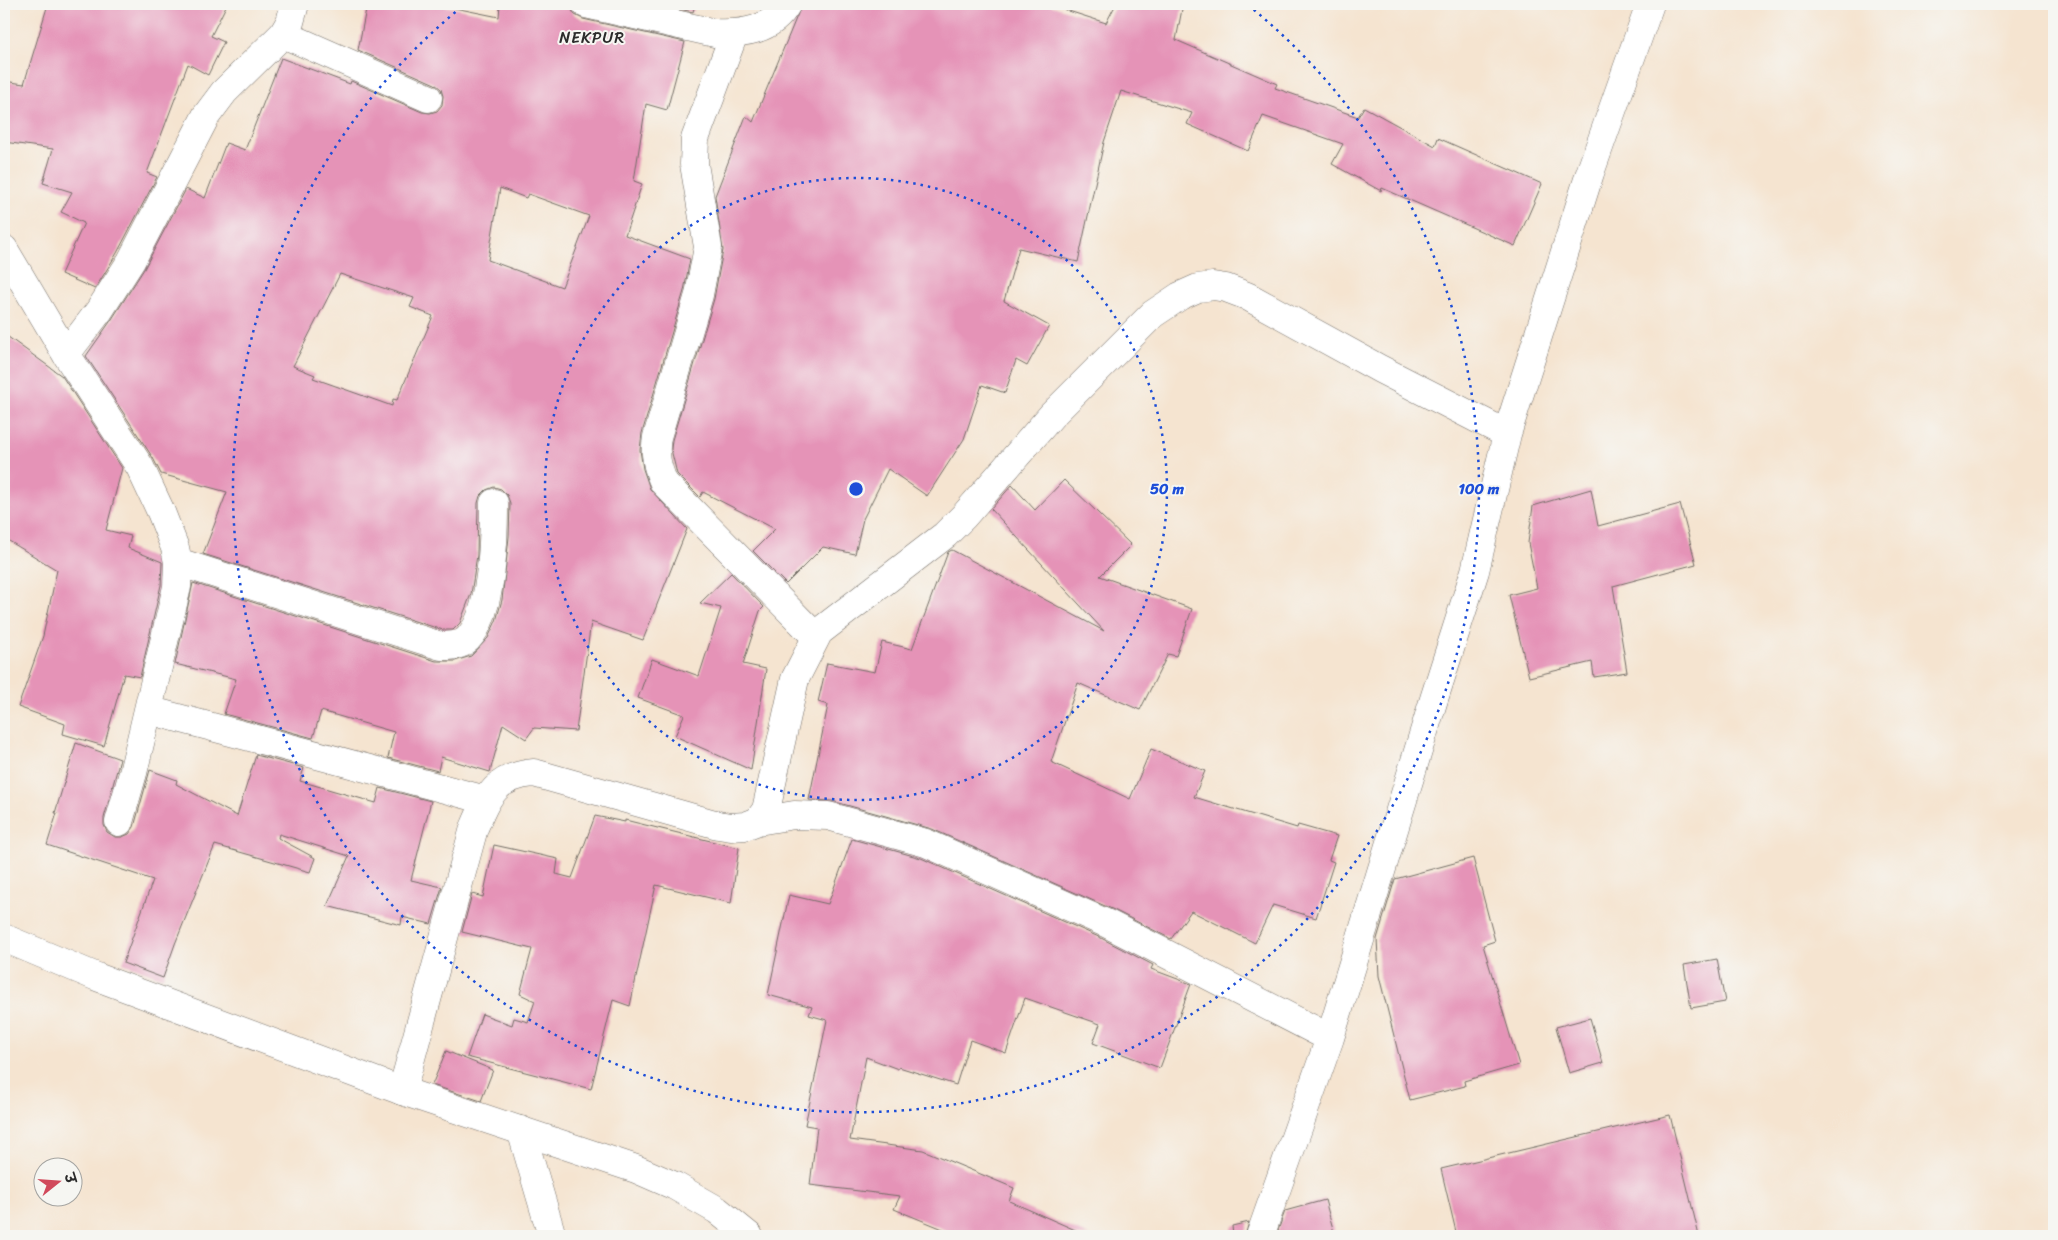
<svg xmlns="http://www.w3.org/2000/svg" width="2058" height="1240" viewBox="0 0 2058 1240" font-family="Sriracha,'Playpen Sans Deva',sans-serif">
  <rect width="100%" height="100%" fill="#f6f6f2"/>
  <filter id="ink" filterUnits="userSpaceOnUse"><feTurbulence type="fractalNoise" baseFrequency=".02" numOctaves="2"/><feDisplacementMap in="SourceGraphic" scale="10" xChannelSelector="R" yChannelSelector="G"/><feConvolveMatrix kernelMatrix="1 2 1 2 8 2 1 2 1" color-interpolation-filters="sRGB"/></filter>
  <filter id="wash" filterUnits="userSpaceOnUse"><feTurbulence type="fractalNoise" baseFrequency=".0096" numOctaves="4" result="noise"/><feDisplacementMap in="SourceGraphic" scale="20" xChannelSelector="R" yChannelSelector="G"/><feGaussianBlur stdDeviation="1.12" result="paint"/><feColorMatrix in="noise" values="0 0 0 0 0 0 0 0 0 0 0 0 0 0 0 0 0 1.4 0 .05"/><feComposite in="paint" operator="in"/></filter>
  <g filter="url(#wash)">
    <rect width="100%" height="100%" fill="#f5e4d0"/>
    <g id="blocks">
      <path fill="#e593b7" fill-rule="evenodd" d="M48,4H227L211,36L224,42L208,75L188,64L147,173L157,177L117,253L95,289L61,274L84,223L61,212L72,192L43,183L53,149L4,142V81L24,84Z
        M367,4H435L499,17L500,4H571V9L575,15L583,19L685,42L667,110L646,104L634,181L642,184L625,235L690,259L684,291L642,433L640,450L643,469L650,489L687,529L643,640L591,622L576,731L534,728L526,739L503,724L490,772L441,757L438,771L388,758L394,732L321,711L313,738L224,714L236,679L175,664L193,583L436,661H455L471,656L488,638L496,621L502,600L509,537L510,503L507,495L501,489L494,487L486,490L480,496L478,503L477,555L471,594L460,623L453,630H443L203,554L227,492L161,474L153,458L86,356L112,319L144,269L186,189L205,198L226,143L245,150L281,58L350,84L351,81L422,112L430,113L437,111L442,105L443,96L441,89L435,84L358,50ZM500,188L526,198L528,194L589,216L562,287L488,260ZM340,274L414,298L410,307L433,316L397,400L393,399L392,406L313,378L315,375L293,366Z
        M656,4H695L693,12Z
        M802,4H1047L1106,23L1116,4H1183L1176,40L1277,84L1275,88L1358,117L1364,107L1435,146L1438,138L1542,184L1515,246L1382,188L1381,191L1332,164L1343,144L1263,116L1248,151L1187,124L1192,113L1121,91L1104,142L1078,262L1019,248L1004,301L1049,326L1027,366L1016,360L1005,393L982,385L964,439L927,496L888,469L863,519L855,554L823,547L786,584L753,551L775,529L703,492L700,497L677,474L671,449L672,440L714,299L723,250L715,196L746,116L753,122Z
        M4,334L62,376L122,468L106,530L131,536L128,548L162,562L161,585L140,677L124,674L104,746L63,734L65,724L18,707L43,636L57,570L4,538Z
        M1064,480L1131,545L1100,576L1192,609L1176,656L1168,654L1140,710L1078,683L1051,762L1130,799L1151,749L1205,771L1194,797L1297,828L1298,825L1337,836L1329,860L1334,862L1316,918L1273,905L1255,943L1191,911L1171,939L1114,910L932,829L832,801L809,800L828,705L818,702L827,663L875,672L882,642L912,649L948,552L952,550L1104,631L991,509L1012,485L1035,510Z
        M1591,489L1598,526L1680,504L1696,564L1613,586L1627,672L1594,677L1592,662L1529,677L1509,595L1537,588L1528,543L1533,506Z
        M731,573L764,607L760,611L743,664L766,669L751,770L675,736L684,715L638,698L652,659L699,676L721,608L700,603Z
        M76,743L120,759L104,818V825L107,832L115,837H122L129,834L134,827L150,770L177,780L176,784L237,816L256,755L304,768L300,781L376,803L380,788L431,801L411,880L442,887L431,924L402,917L401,925L327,906L349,856L279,834L278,838L315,858L310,872L215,845L175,944L163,978L123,963L153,880L47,845L57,813H55Z
        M595,816L625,822V820L739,848L731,903L656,885L630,1006L613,1000L591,1089L467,1057L482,1014L512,1025L514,1018L528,1022L535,1001L520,994L532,949L462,932L472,894L483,897L494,845L558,859L556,874L572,878Z
        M852,839L921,858L1101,938L1153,965L1151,969L1191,984L1160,1068L1093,1043L1100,1024L1025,998L1006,1053L970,1040L956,1085L899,1067L898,1069L866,1057L850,1140L923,1150L1014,1188L1009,1201L1089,1236H960L894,1209L900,1196L810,1185L817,1127L805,1125L827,1020L809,1015L812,1007L768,995L789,895L828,904Z
        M1473,858L1495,941L1483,945L1519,1065L1464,1081L1465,1086L1410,1100L1379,976L1377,939L1395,879Z
        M1717,959L1725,1002L1691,1008L1684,965Z
        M1590,1018L1603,1063L1569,1073L1556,1027Z
        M446,1051L493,1070L481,1101L432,1085Z
        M1670,1115L1699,1236H1457L1441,1169Z
        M1325,1200L1335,1236H1276L1285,1211Z
        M1249,1222L1245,1236H1233L1232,1226Z"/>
    </g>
  </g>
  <g filter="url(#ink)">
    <use href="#blocks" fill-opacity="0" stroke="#726c65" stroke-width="1"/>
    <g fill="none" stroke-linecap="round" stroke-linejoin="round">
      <g stroke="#726c65" stroke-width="29">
        <path id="street" d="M586,4L715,33C742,34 772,31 787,4
          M283,34L428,98
          M734,34L695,139L694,164L708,247L699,295L657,437C654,454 657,467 664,483L816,637
          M4,249L66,354L140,467L161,512L175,548L178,562L177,587L133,773L119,822
          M66,354L99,311L131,261L206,116L224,92L283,34L290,22L295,4
          M178,562L441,646C449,646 457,646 464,642C493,621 494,536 494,503
          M148,710L486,800
          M758,821L794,815L828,816L926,843L1108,924L1330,1038
          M402,1091L474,828C488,795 496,776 534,773L718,825L731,827L745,826L758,821L766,810L795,679L819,632L945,535L964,516L1052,415L1153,314L1180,296L1198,288L1213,286L1226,288L1247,296L1380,369L1507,434
          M521,1130L552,1236
          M1260,1236L1330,1038L1434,699L1475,571L1507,434L1590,173L1650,4"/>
      </g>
      <g stroke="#726c65" stroke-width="29">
        <path id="secondary" d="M4,938L97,977L402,1091L636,1169L675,1186L717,1210L749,1236"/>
      </g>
      <use href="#street" stroke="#fff" stroke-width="28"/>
      <use href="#secondary" stroke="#fff" stroke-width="28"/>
    </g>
  </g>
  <g fill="none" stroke="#1d4ed8" stroke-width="2.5" stroke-dasharray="2.5 5">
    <circle cx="856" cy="489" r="311"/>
    <path d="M1248 5A623 623 0 1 1 464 5"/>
  </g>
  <g text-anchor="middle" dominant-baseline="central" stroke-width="4" stroke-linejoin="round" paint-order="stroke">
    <g font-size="16" letter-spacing="1" fill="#2b2b2b" stroke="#f6f6f2">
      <text x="592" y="37">NEKPUR</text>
    </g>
  </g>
  <circle cx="856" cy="489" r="8" fill="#1d4ed8" stroke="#f6f6f2" stroke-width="2.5"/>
  <g font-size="15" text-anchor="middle" font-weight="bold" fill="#1d4ed8" stroke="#f6f6f2" stroke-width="4" stroke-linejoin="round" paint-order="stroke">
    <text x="1167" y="494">50 m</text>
    <text x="1479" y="494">100 m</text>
  </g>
  <rect width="2058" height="1240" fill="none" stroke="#f6f6f2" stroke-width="20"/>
  <g transform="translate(58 1182) rotate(73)"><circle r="24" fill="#f6f6f2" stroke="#a5a5a2"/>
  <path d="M0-4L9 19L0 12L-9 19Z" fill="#d1495b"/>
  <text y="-8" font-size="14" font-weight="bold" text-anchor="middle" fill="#2b2b2b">उ</text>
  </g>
</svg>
